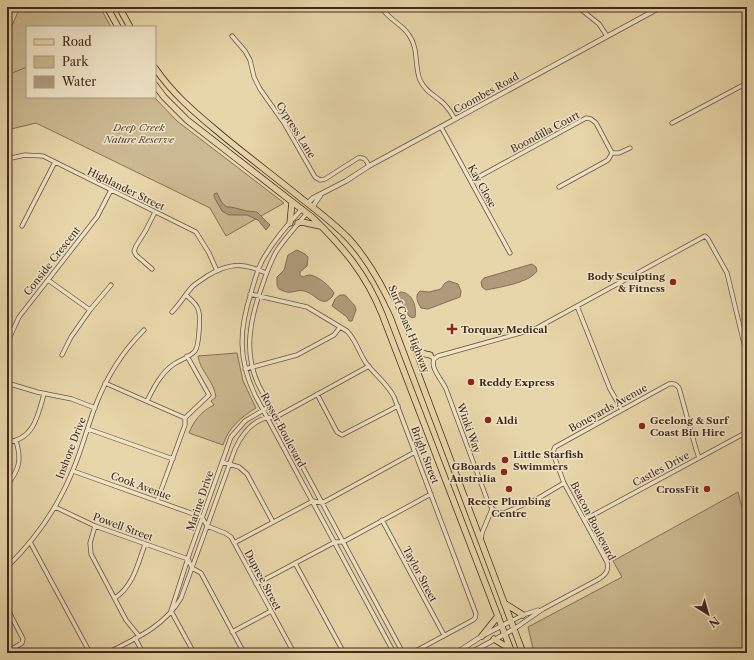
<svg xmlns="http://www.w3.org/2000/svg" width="754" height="660" viewBox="0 0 754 660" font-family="'Libre Caslon Text',serif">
  <rect width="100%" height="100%" fill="#e7d6a9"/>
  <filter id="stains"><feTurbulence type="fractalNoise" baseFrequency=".005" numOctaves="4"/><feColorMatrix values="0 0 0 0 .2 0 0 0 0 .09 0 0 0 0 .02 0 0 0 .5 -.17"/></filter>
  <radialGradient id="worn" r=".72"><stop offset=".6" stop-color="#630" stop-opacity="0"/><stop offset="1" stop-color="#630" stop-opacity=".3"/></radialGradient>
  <path fill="#cbb991" stroke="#867158" d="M20,7H100L111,27H27V97H154L177,121L284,203L226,236L210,208L36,123L7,130V37Z
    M237,353L243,381L256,408C241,417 228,428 223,445L189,433C194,420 202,411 214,405L211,401L216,397C214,381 200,371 198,356Z
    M738,492L742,508L747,505V653H534L528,627L622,577L613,561Z"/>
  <path fill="#af9b7a" stroke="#836d55" d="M217,193L222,203L227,207H231L247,211L257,212L270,225L266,230L258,220L247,215H229L222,211L214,197V194Z
    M297,250L305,254L308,257L307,266L300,272V275L303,277C305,276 307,275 310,275C318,276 330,286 334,293L332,297L327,301C319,303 315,295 307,292C296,287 293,297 279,289L277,285V277L284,270L288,255Z
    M532,264L536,267L537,271C529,283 500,287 486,290L482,287L481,282L484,278Z
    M449,281L458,284L461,291L460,297L428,309L421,308C418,303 414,296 420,291L429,292L441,289L445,283Z
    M400,292C413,292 417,308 415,317L412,318L409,316L398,295Z
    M340,295H345L355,306L356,310L352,321H349L347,317L332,306L335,299Z"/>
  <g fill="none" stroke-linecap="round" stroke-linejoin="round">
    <path stroke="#836d55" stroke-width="1" d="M7,75L27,67"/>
    <g stroke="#6b5441" stroke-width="5">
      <path id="minor" d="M381,7C388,19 402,24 409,35C419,49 414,65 420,80C425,91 434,95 442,102C448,107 451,113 455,119
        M578,7L599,24L607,36
        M232,36L245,51L250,60L254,77L260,89L284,123L315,177L320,180L325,179L358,158C365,157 366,160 369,166
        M672,123L747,83
        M441,127L510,253
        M7,159L25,155L43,156L196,232L209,253L217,271
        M471,181L586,118L591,119L596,123L612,153
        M559,187L608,160L612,153H619L630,148
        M301,210C287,225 272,243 262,261C257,271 254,282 251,293C239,330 238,359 255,395L394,653
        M306,214C296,227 285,238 276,252C270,263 266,274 262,286C250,319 243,353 259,386L403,653
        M22,226L55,162
        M152,269L136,255L134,251L136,246L146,230L155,212
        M48,280L90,310L111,285
        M250,294L307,307L347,331C356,340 359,353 366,363C375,375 387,383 394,397L476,614L475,618L473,620L412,653
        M577,306L610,389L622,410
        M172,312C180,304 185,295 192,287C196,283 202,280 207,276C229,263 242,262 266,273
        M7,343L19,317L97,217L111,190
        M62,355L71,337L90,310
        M430,355L434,359C430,368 442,380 446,389C460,427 474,464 488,502C492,509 495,513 504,513L537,499L564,483
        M434,359L438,356L535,329L705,236L708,239L727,273L747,356
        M245,369L297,355L334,335L340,327
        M7,383L37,392L72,399L95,408
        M105,383L185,418V425L157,501
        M317,394L337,432L342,435L398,406
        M147,401C154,387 161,373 174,364C180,360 190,357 195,351C199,346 201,315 198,309C196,303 190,299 186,295
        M185,418L209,395L187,356
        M88,429L173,459
        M7,442C34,440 38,415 44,394
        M222,462L239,467L247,474L273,522
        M73,471L202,517L207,526L225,533L231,537L294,653
        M7,485C19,470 22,460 16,441
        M55,507L95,526L188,559L192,568L201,573L244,653
        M382,520L444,635
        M584,520L747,432
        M95,526L90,543L91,554L126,620L139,636
        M481,540L482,533L492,509
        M30,542L90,653
        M234,543L313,501L322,503L415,452
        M295,563L344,653
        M7,567C36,539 58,507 73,470C82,449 87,428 95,407C106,378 122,352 144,330
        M256,584L335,542H343L431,494
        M115,598C133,586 138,564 145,544
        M7,608L23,639L22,643L7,652
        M171,611L190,552L231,437L245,421L270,406
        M171,611L194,653
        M511,621L523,615L538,610
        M514,629L543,609L599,579C606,574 609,571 607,562L564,483L554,456L553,452L555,447L669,384C674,383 676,384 679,388L696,449L699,458
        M232,632L271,611
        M135,638L143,653
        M107,653C135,639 165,626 181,598L235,449C243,432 256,416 276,417L369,366"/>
    </g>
    <g stroke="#6b5441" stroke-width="5.5">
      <path id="tertiary" d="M308,203L313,198L346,181L369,166L661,7
        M313,206L320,196
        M456,653L482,636L511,621
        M470,653L514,629"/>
    </g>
    <g stroke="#42291e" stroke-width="7">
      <path id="primary" d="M107,7L118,27
        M119,7L130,27
        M155,68C172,93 194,112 217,131C244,154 274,176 302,199C319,212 336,225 350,240C370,262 384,289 396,315L523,653
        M155,85L164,97L187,120L313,218C343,247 366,274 382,314L512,653
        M290,223L292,202
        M298,223L302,222L320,226
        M408,340C413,351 419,353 430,355
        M504,603L523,615
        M482,636L498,616
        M494,639L510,649"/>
    </g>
    <use href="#minor" stroke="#efe4c7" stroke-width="3.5"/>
    <use href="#tertiary" stroke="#efe4c7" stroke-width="4"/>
    <use href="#primary" stroke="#e7d6a9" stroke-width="5.5"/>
  </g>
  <g fill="#8f2418" stroke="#efe4c7" stroke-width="1.5">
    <circle cx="673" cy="282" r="4"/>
    <path d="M450 323h4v4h4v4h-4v4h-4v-4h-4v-4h4z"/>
    <circle cx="471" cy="382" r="4"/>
    <circle cx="488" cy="420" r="4"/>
    <circle cx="642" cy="426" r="4"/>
    <circle cx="505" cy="460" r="4"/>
    <circle cx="504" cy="472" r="4"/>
    <circle cx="509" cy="489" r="4"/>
    <circle cx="707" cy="489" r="4"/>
  </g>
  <g text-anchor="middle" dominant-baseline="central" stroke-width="3" stroke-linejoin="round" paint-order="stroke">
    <g font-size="10" fill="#42291e" stroke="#efe4c7">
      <text transform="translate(486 93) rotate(-29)">Coombes Road</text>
      <text transform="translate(296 130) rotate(58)">Cypress Lane</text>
      <text transform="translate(545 132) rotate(-28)">Boondilla Court</text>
      <text transform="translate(482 186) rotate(61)">Kay Close</text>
      <text transform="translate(126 189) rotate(26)">Highlander Street</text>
      <text transform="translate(52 261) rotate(-52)">Conside Crescent</text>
      <text transform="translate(409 329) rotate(68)">Surf Coast Highway</text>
      <text transform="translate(608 408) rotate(-29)">Boneyards Avenue</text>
      <text transform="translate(469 428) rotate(70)">Winki Way</text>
      <text transform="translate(283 430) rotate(62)">Rosser Boulevard</text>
      <text transform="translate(71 448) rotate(-69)">Inshore Drive</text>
      <text transform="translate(425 455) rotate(69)">Bright Street</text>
      <text transform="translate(661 469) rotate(-28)">Castles Drive</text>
      <text transform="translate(141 486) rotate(20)">Cook Avenue</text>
      <text transform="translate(200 501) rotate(-71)">Marine Drive</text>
      <text transform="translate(593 521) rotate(63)">Beacon Boulevard</text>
      <text transform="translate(123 527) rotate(20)">Powell Street</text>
      <text transform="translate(420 574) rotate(62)">Taylor Street</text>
      <text transform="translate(263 580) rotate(62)">Dupree Street</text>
    </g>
    <g font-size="10" font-style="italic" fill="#5d4635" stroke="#efe4c7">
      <text x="139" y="127">Deep Creek<tspan x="139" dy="12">Nature Reserve</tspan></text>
    </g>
    <g font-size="10" font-weight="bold" fill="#42291e" stroke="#efe4c7" text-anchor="start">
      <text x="665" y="276" text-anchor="end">Body Sculpting<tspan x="665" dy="12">&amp; Fitness</tspan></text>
      <text x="461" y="329">Torquay Medical</text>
      <text x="479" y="382">Reddy Express</text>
      <text x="496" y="420">Aldi</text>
      <text x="650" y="420">Geelong &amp; Surf<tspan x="650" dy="12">Coast Bin Hire</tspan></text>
      <text x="513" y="454">Little Starfish<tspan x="513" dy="12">Swimmers</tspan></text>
      <text x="496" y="466" text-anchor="end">GBoards<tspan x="496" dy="12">Australia</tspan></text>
      <text x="699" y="489" text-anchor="end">CrossFit</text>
      <text x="509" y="501" text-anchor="middle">Reece Plumbing<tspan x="509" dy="12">Centre</tspan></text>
    </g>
  </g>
  <rect width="754" height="660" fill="none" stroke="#e7d6a9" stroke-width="24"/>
  <rect x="8" y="8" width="738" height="644" fill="none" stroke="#42291e" stroke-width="2"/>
  <rect x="12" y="12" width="730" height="636" fill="none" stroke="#42291e"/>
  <rect x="26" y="26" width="130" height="72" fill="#efe4c7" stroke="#aa9983"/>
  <rect x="34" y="39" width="20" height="6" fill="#e7d6a9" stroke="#aa9983"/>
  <text x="62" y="46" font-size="12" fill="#42291e">Road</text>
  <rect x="34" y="56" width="20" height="12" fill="#cbb991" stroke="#aa9983"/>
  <text x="62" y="66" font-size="12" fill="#42291e">Park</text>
  <rect x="34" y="76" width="20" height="12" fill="#af9b7a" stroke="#aa9983"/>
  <text x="62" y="86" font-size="12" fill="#42291e">Water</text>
  <g transform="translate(708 614) rotate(143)" stroke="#efe4c7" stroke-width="3" paint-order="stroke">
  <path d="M0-3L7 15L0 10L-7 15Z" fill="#42291e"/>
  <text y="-6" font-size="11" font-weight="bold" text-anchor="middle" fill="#42291e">N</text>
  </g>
  <rect width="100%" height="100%" filter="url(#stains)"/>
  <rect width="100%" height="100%" fill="url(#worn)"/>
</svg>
